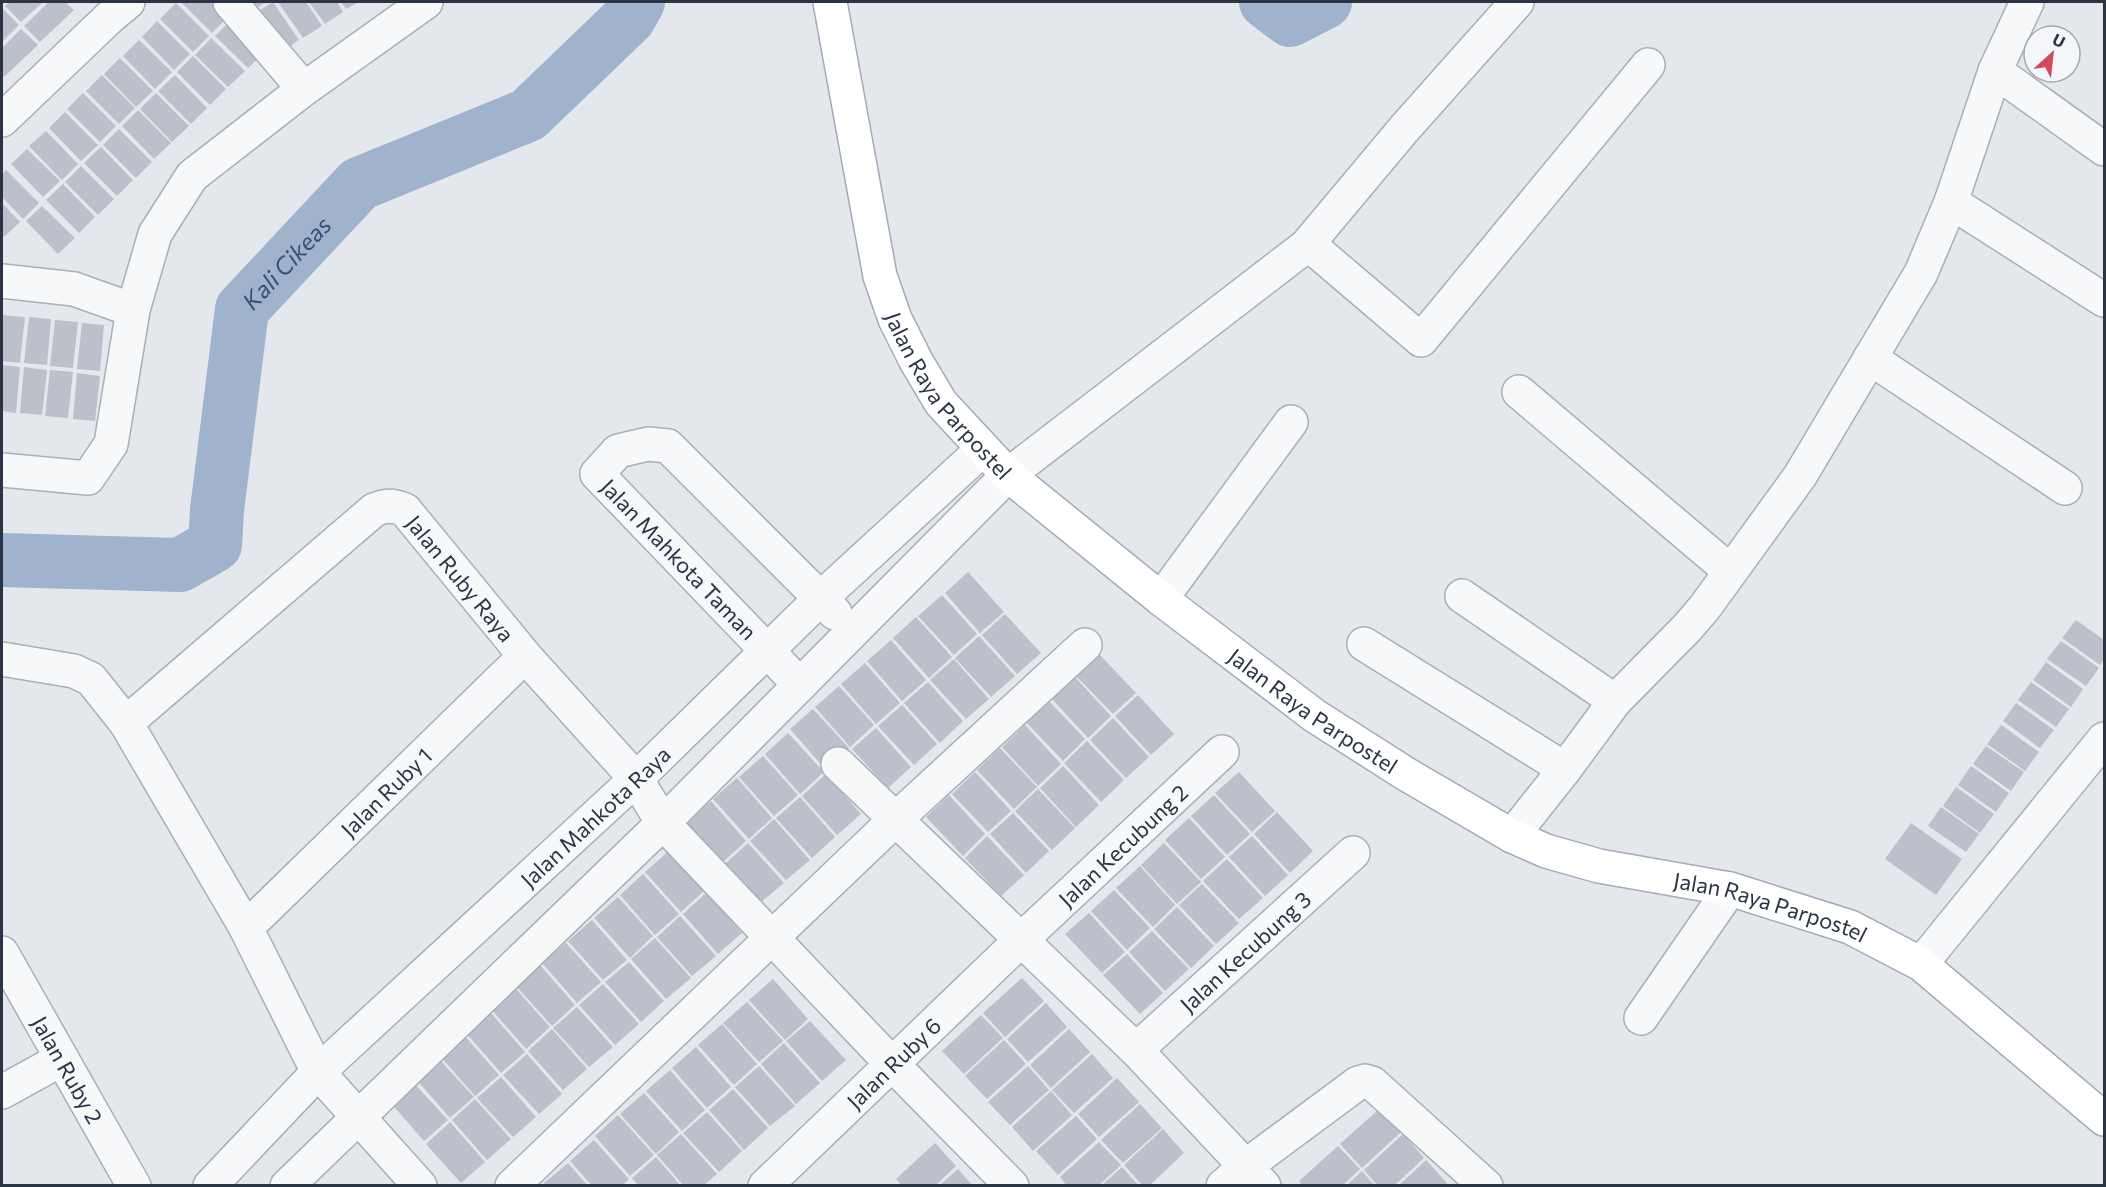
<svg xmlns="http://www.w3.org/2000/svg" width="2106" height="1187" viewBox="0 0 2106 1187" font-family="Commissioner,sans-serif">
  <rect width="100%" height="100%" fill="#e4e7ec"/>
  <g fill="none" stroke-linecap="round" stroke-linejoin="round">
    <g stroke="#9fb4cc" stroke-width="54">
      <path d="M1266,2L1290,20L1325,2"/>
      <path id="s1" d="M2,560L180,565L215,545L217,510L242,309L359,184L528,115L629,18L638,2"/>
    </g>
  </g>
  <path fill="#bbc0ca" d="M10,2H43L21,22L5,6Z
    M49,2H65L74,10L40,42L24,26Z
    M181,2H213L228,17L212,33Z
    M245,2H266L252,11Z
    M273,2L299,40L280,53L254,14Z
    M278,2H306L322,26L303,38Z
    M309,2H337L343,12L325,24Z
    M341,2H359L346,9Z
    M176,3L209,36L193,52L160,19Z
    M3,9L19,25L2,42V10Z
    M231,20L264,53L248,68L215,36Z
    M157,21L190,54L174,70L142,37Z
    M21,29L38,45L4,77L2,74V48Z
    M211,38L245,71L228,87L195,55Z
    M139,40L172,72L155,89L123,56Z
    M193,56L226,89L210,105L177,72Z
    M120,58L153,91L136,107L104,74Z
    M102,75L135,108L119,124L86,91Z
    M175,75L207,108L191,124L158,91Z
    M83,93L116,126L100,142L67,109Z
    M156,93L189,126L172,142L140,109Z
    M138,110L171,143L154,159L122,126Z
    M65,112L98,145L81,161L49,128Z
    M119,129L152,162L136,178L103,145Z
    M46,131L78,164L62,180L29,146Z
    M101,147L133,180L117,196L84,163Z
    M27,149L60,181L43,197L11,164Z
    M81,166L114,199L98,215L65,182Z
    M6,170L39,203L23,219L2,197V175Z
    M63,184L95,217L79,233L46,200Z
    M2,203L20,222L4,237L2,235Z
    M42,206L75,238L58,254L26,221Z
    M2,315L25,317L20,363L2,361Z
    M29,317L51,319L47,365L24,363Z
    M55,320L78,322L73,368L50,366Z
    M82,323L104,325L100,371L77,369Z
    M2,365L20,367L16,413L2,411Z
    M24,367L47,370L42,415L20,413Z
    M50,370L73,372L68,418L45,416Z
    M77,373L100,376L95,421L73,419Z
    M968,572L1004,612L980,633L945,593Z
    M942,595L977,634L954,655L918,616Z
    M1005,614L1041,653L1017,674L982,635Z
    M916,617L952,657L929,678L893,638Z
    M2076,620L2104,640V659L2100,665L2062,638Z
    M979,636L1015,676L991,697L955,658Z
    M891,640L926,680L902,701L867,661Z
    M2061,641L2099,668L2086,686L2047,659Z
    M1099,654L1136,693L1113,714L1076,676Z
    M954,659L989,699L966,719L930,680Z
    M2046,662L2083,689L2071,707L2033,680Z
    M865,663L900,703L876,724L841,684Z
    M1075,677L1111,716L1088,738L1052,699Z
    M928,682L963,721L940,743L904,703Z
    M2031,682L2069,709L2056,727L2018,700Z
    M839,686L874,725L850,747L815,707Z
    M1138,695L1174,734L1151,755L1115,716Z
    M1049,701L1085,739L1063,761L1026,722Z
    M2016,703L2054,730L2040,748L2003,721Z
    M902,705L937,744L914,765L878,726Z
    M813,709L849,748L825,769L790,729Z
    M1113,718L1149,757L1126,778L1090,740Z
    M1025,725L1061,764L1038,786L1002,747Z
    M2001,725L2039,752L2025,771L1987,744Z
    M876,728L911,767L888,788L852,749Z
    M788,733L824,772L800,794L765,754Z
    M1087,741L1124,780L1101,802L1064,763Z
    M1986,746L2024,772L2011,791L1973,764Z
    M1000,748L1037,787L1014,809L977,770Z
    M763,756L798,795L774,816L739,777Z
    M1063,766L1099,805L1076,827L1040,788Z
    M1971,766L2009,793L1996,812L1958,785Z
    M975,772L1011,811L988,832L952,794Z
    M1239,772L1275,811L1252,832L1215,793Z
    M826,774L861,814L837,835L802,796Z
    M737,778L772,818L749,839L713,799Z
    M1956,787L1994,814L1980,833L1943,806Z
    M1038,789L1075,828L1052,850L1015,811Z
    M949,795L985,834L963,856L926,817Z
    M1214,795L1250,834L1227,855L1191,816Z
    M800,797L835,837L812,858L776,818Z
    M711,801L746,841L723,862L687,822Z
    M1941,807L1979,834L1966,852L1928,826Z
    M1277,812L1313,851L1290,873L1254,834Z
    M1013,813L1049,851L1026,873L990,834Z
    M1189,818L1225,857L1201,879L1165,840Z
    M774,819L810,860L786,880L750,841Z
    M1911,823L1962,859L1936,895L1885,859Z
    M987,836L1024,875L1001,896L965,858Z
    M1252,836L1288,875L1265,896L1229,857Z
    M748,843L784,883L760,903L725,864Z
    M1164,843L1201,882L1177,904L1141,865Z
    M669,851L704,891L681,912L645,872Z
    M1227,859L1263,898L1239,919L1203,881Z
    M1140,866L1175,905L1153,927L1116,888Z
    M643,874L679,914L655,935L620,895Z
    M1202,884L1239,923L1216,944L1179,905Z
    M1114,890L1150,928L1127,950L1091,911Z
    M706,893L742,933L718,954L683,914Z
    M618,897L653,936L630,958L594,918Z
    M1177,907L1214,946L1191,968L1154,929Z
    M1089,913L1125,952L1102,973L1065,934Z
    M680,916L716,956L692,976L657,937Z
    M592,920L627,960L603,980L568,941Z
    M1152,931L1189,969L1165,991L1129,952Z
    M655,938L691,978L666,999L631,959Z
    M566,943L601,982L577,1003L542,963Z
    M1127,954L1163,993L1140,1014L1103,975Z
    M629,962L664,1001L641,1022L605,982Z
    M540,965L575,1005L552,1026L516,986Z
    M1022,978L1044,1001L1005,1037L983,1013Z
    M773,979L808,1019L785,1040L749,1000Z
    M603,984L639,1024L615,1045L579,1005Z
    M515,988L550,1027L526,1049L491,1009Z
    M747,1002L783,1041L759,1062L723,1023Z
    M1046,1003L1067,1027L1028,1062L1007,1039Z
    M577,1007L613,1047L589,1067L553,1028Z
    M490,1012L525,1052L501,1073L466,1033Z
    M981,1015L1003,1038L964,1074L942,1051Z
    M810,1021L846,1060L822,1081L786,1041Z
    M722,1024L757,1064L734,1085L698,1045Z
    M552,1029L587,1069L563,1090L528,1051Z
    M1069,1029L1090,1052L1051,1088L1030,1065Z
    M464,1035L499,1075L475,1096L440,1056Z
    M1004,1040L1026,1064L987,1099L965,1076Z
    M784,1043L820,1083L796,1104L761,1064Z
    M696,1047L731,1087L707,1108L672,1068Z
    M527,1054L562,1094L539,1114L503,1075Z
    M1092,1054L1113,1078L1074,1113L1052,1090Z
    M438,1058L474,1097L450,1118L415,1078Z
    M759,1066L795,1106L770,1126L735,1087Z
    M1028,1066L1049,1090L1010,1125L988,1102Z
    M670,1070L705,1110L682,1131L646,1091Z
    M501,1077L536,1117L513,1137L477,1098Z
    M1117,1078L1139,1102L1099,1137L1078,1114Z
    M412,1081L448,1120L424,1141L389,1101Z
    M733,1089L768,1128L744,1150L709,1110Z
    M1051,1091L1072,1115L1033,1151L1012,1127Z
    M644,1093L679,1132L656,1154L620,1114Z
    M475,1099L511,1139L487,1160L452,1120Z
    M1140,1104L1162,1128L1123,1163L1101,1140Z
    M1379,1109L1401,1132L1362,1168L1340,1144Z
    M707,1112L742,1151L719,1172L683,1133Z
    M618,1115L654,1155L630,1176L595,1136Z
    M1076,1116L1097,1139L1058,1175L1036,1151Z
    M450,1122L485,1162L461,1183L426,1144Z
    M1163,1129L1184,1153L1149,1186H1143L1124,1165Z
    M681,1134L717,1174L703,1186H684L657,1155Z
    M1403,1134L1424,1158L1394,1186H1378L1364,1170Z
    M594,1140L629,1179L622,1186H592L570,1161Z
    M1099,1142L1121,1165L1098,1186H1067L1060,1177Z
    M935,1143L956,1166L935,1186H902L896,1179Z
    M1338,1146L1360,1169L1342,1186H1303L1299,1181Z
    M656,1157L681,1186H639L632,1178Z
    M1426,1160L1447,1183L1445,1186H1398Z
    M568,1163L588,1186H546L544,1183Z
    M1122,1167L1139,1186H1101Z
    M958,1169L973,1186H939Z
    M1362,1171L1375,1186H1346Z"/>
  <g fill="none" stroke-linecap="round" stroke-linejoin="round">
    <g stroke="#a9aeb7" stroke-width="36">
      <g id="minor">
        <path d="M230,2L304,89"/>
        <path d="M1995,71L2104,149"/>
        <path d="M2,120L111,16L128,2"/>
        <path d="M1951,202L2104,300"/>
        <path d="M1306,246L1404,129L1517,2"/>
        <path d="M2,281L74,289L133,310"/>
        <path d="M1870,358L2065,488"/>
        <path d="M1519,392L1730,571"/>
        <path d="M2,470L88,478L111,444L133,310L155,234L192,176L304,89L426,2"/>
        <path d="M1462,596L1615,701"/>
        <path d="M1161,599L1291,422"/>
        <path d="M1364,644L1565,769"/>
        <path d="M2,659L74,671L91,679L126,723L246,928L318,1072L420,1186"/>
        <path d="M800,685L597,474L618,451L648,444L668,446L835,613"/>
        <path id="s2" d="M126,723L374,510C386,505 393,505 405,510L525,656L636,779L663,823L892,1064L1012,1186"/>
        <path d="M838,764L1136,1050L1264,1186"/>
        <path d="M1512,836L1565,769L1615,701L1687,628L1705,607L1800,476L1921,273L1951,202L1995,71L2027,2"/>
        <path id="s3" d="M246,928L525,656"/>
        <path id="s4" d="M2,953L134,1186"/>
        <path d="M1921,964L2104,739"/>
        <path d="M1641,1018L1730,889"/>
        <path id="s5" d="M1136,1050L1353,853"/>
        <path d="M2,1092L62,1059"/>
        <path id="s6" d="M210,1186L318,1072L636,779L821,598L983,449"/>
        <path d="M287,1186L663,823L1008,475L1306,246L1319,253L1421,340L1648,65"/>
        <path d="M512,1186L897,818L1085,645"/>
        <path id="s7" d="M765,1186L1022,939L1222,752"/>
        <path d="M1223,1186L1246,1166L1358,1083L1365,1081L1372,1083L1486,1186"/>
      </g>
    </g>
    <g stroke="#a3abb8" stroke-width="36">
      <g id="major">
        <path id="s8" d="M830,2L880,276L895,319L916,361L941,403L1008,475L1161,599L1315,716L1406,774L1512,836L1546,851L1599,866L1730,889L1850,927L1921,964L2104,1119"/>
      </g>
    </g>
    <use href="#minor" stroke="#f7f8fa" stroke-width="33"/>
    <use href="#major" stroke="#fff" stroke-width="33"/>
  </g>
  <g text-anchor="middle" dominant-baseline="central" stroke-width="4.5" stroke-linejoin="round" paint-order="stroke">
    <g font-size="22" fill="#2b3445" stroke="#f4f6f9">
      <text stroke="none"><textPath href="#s8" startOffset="418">Jalan Raya Parpostel</textPath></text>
      <text transform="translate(679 559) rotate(46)">Jalan Mahkota Taman</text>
      <text stroke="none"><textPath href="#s2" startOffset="447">Jalan Ruby Raya</textPath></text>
      <text stroke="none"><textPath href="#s8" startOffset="904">Jalan Raya Parpostel</textPath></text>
      <text stroke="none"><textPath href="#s3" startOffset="195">Jalan Ruby 1</textPath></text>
      <text stroke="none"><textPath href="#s6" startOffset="534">Jalan Mahkota Raya</textPath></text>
      <text stroke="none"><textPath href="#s7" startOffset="494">Jalan Kecubung 2</textPath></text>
      <text stroke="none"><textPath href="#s8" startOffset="1408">Jalan Raya Parpostel</textPath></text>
      <text stroke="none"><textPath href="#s5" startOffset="147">Jalan Kecubung 3</textPath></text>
      <text stroke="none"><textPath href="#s7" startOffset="178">Jalan Ruby 6</textPath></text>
      <text stroke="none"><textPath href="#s4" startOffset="134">Jalan Ruby 2</textPath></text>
    </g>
    <g font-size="24" font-style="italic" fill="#34527a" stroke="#f4f6f9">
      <text stroke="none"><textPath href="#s1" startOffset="520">Kali Cikeas</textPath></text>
    </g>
  </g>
  <rect width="2106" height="1187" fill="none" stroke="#2b3445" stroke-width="6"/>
  <g transform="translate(2052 54) rotate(27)"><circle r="28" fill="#f4f6f9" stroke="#a4a8b1" stroke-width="1.5"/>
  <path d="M0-4.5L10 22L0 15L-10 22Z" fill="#d1495b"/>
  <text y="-9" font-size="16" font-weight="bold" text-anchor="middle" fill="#2b3445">U</text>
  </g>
</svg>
